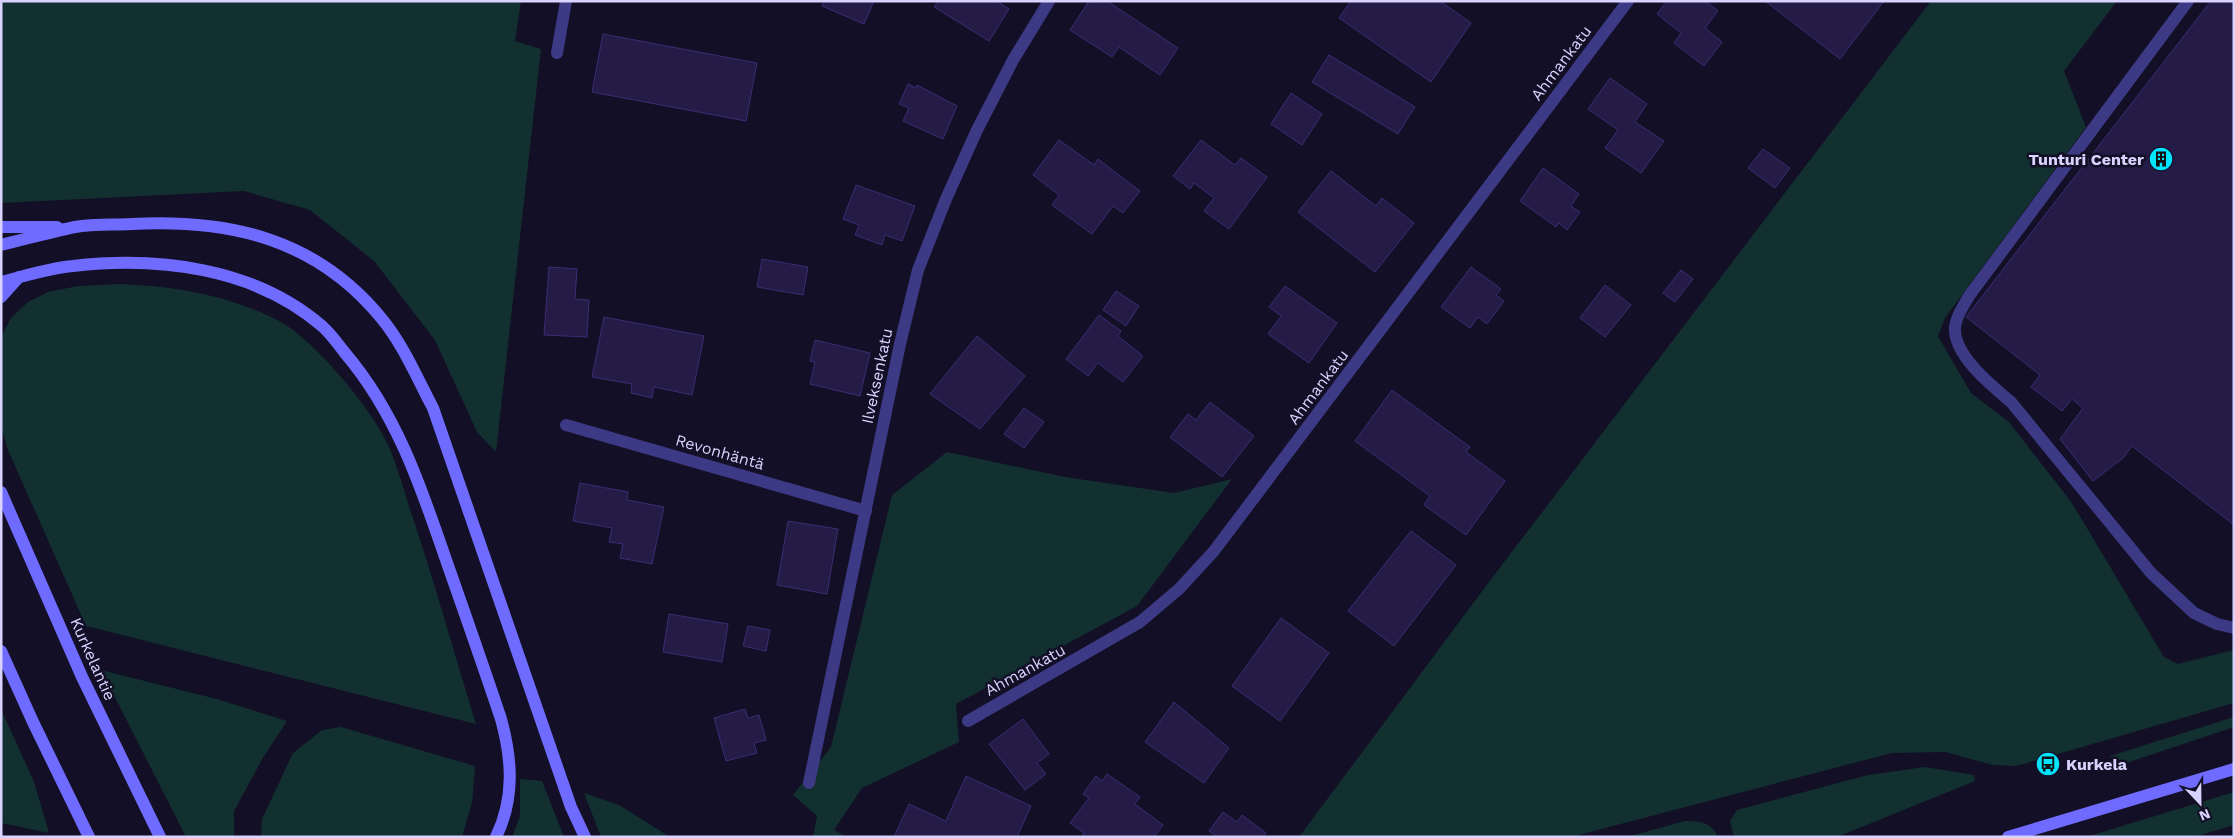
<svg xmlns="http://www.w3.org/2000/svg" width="2235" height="838" viewBox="0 0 2235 838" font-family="'Work Sans',sans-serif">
  <rect width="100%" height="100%" fill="#130f26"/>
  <path fill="#12302f" d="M1,1H521L515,41L541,49L496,452L477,432L435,340L374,261L310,210L244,191L1,203Z
    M1931,1H2117L2064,71L2086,127L1945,318L1938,336L1971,393L2009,422L2072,503L2164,657L2178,664L2234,650V703L2016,766L1993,765L1945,752L1892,753L1571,837H1299L1489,582Z
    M121,284C176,286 232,296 281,322C316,342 373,410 389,447C399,470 405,495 413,518C436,587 455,656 476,724L86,626L8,450L1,427V337L11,318L28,302L48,292L78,286Z
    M947,452L1065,477L1174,493L1232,479L1137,606L956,704L959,742L862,788L834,830L847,837H813L817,816L793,795L831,747L892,495Z
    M101,670L217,699L287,721L264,756L234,811V837H186Z
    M1,709L34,782L49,833L1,823Z
    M2234,717V727L2114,767L2110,756Z
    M341,727L475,766L472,803L462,837H261L262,819L293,753L322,730Z
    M1925,767L1974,775L1975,781L1837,837H1734L1730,821L1737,810L1868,775Z
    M520,779L542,781L564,837H512L520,816Z
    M2234,792V825L2194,837H2086Z
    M584,793L619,805L670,837H601Z
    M1685,821C1699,821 1712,822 1718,837H1627Z"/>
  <path fill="#241b47" stroke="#3b2d73" d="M824,1H874L864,24L822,6Z
    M938,1H996L1009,9L989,41L934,7Z
    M1089,1H1107L1178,48L1160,75L1119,47L1112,57L1070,30Z
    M1351,1H1440L1471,23L1431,82L1339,18Z
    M1667,1H1705L1718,11L1705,28L1722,42L1704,66L1674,43L1681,33L1657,14Z
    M1765,1H1884L1840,59Z
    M2211,1H2234V525L2132,446L2123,458L2093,481L2060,439L2083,408L2072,399L2062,411L2031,387L2040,375L1966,317Z
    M603,34L757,63L746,121L592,92Z
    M1329,55L1415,107L1398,134L1312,82Z
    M1610,78L1647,104L1635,122L1664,141L1641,173L1605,148L1618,130L1588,109Z
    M908,84L916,88L917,85L957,106L943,139L903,121L909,108L899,104Z
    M1291,93L1322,114L1302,145L1271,124Z
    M1059,140L1094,165L1098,159L1140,191L1123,213L1113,206L1092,234L1052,205L1059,195L1033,175Z
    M1201,140L1235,165L1241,158L1267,177L1229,229L1204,211L1214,198L1194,183L1190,189L1173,176Z
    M1763,149L1790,168L1775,188L1748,168Z
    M1543,168L1579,194L1571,206L1580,212L1567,230L1559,223L1556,227L1520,201Z
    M1331,171L1376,206L1382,198L1414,223L1375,272L1298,212Z
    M856,185L915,206L902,241L885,235L882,245L855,235L859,225L843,219Z
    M762,259L808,267L803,295L757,287Z
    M549,267L577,269L575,299L589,300L587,337L544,335Z
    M1471,267L1501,289L1496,295L1504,301L1487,324L1478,317L1470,328L1441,307Z
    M1681,270L1693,279L1675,302L1663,293Z
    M1605,285L1631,305L1605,337L1580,318Z
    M1285,286L1337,323L1309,363L1268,334L1281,316L1269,307Z
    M1116,291L1139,306L1126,326L1103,310Z
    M1099,315L1121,331L1118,336L1143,356L1123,382L1098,363L1088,376L1066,359Z
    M604,317L704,336L692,395L654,387L652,398L631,393L632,384L592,377Z
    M977,336L1025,376L980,429L930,394Z
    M815,340L870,353L860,396L810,384L815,362L810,361Z
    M1392,390L1470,447L1466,452L1505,481L1466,535L1424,505L1430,496L1355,441Z
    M1210,402L1254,436L1222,477L1170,437L1188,414L1196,420Z
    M1024,408L1044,422L1024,448L1004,434Z
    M580,483L628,492L627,500L664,507L652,564L620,558L623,544L609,542L612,528L573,521Z
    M788,521L838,529L827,594L777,585Z
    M1411,531L1456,565L1394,646L1348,611Z
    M669,614L728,624L722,662L663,652Z
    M1281,618L1329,653L1280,721L1232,686Z
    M748,626L770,630L766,651L743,646Z
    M1174,702L1229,748L1204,783L1145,742Z
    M745,709L748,718L759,715L766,740L754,743L757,753L726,761L714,718Z
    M1023,719L1049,754L1037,763L1046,774L1025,790L989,744Z
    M1107,774L1140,797L1135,804L1163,825L1154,837H1082L1084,833L1070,823L1089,798L1083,794L1096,776L1102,781Z
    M966,776L1031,806L1017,837H894L909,804L946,821Z
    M1223,812L1237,822L1242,815L1266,833L1263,837H1217L1209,831Z"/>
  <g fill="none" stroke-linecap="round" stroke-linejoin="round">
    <path stroke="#3d3a85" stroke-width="12" d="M2188,1L1969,296C1964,305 1956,316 1955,327C1953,355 1992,386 2011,402L2151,573L2194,613L2217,624L2234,628"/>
    <path stroke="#3d3a85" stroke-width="12" d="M557,53L566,1
      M566,425L866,511
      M968,721L1140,622L1179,589L1214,551L1628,1
      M809,783L900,344L918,270L946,199L977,130L1013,60L1049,1"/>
    <path stroke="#6f6bff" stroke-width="12" d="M1,227H57
      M1,245C26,239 50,232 75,227C93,224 113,225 132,224C231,219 317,239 382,319C404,346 417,378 433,408L571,807L585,837
      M1,282C25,276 49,268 73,266C159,256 255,268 322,326C331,334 338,344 345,353C396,413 420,484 445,557C464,611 483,665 501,719C512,759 515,798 496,837
      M1,297L19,277
      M1,492L82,677L160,837
      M1,651L33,722L89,837
      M2008,837L2234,769"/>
  </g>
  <defs>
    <g id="building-disc" transform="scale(1.25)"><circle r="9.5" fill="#00e5ff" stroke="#130f26"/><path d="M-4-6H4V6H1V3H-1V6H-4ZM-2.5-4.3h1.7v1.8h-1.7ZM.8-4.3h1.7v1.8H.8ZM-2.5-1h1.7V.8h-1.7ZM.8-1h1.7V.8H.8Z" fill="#111"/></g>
    <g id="bus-disc" transform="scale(1.25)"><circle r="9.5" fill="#00e5ff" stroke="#130f26"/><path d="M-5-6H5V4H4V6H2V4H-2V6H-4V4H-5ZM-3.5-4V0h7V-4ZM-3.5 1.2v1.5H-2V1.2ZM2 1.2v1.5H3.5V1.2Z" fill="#111"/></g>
  </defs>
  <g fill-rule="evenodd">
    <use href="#building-disc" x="2161" y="159"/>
    <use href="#bus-disc" x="2048" y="764"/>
  </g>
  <g text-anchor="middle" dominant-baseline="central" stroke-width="5" stroke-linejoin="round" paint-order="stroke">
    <g font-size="16" fill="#d9d4ff" stroke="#130f26">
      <text transform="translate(1561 63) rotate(-53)">Ahmankatu</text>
      <text transform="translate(877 376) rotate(-78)">Ilveksenkatu</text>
      <text transform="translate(1318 387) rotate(-53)">Ahmankatu</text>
      <text transform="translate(720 452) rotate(16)">Revonhäntä</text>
      <text transform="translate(93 659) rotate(66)">Kurkelantie</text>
      <text transform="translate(1025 670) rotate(-29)">Ahmankatu</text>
    </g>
    <g font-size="16" font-weight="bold" fill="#d9d4ff" stroke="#130f26" text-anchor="end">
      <text x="2144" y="159">Tunturi Center</text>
      <text x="2066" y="764" text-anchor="start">Kurkela</text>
    </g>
  </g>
  <rect width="2235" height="838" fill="none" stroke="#d9d4ff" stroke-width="5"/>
  <g transform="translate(2200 803) rotate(158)" stroke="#130f26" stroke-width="4" paint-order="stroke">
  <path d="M0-4L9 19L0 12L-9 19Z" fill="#d9d4ff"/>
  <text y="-8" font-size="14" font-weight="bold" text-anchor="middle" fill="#d9d4ff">N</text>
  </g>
</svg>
